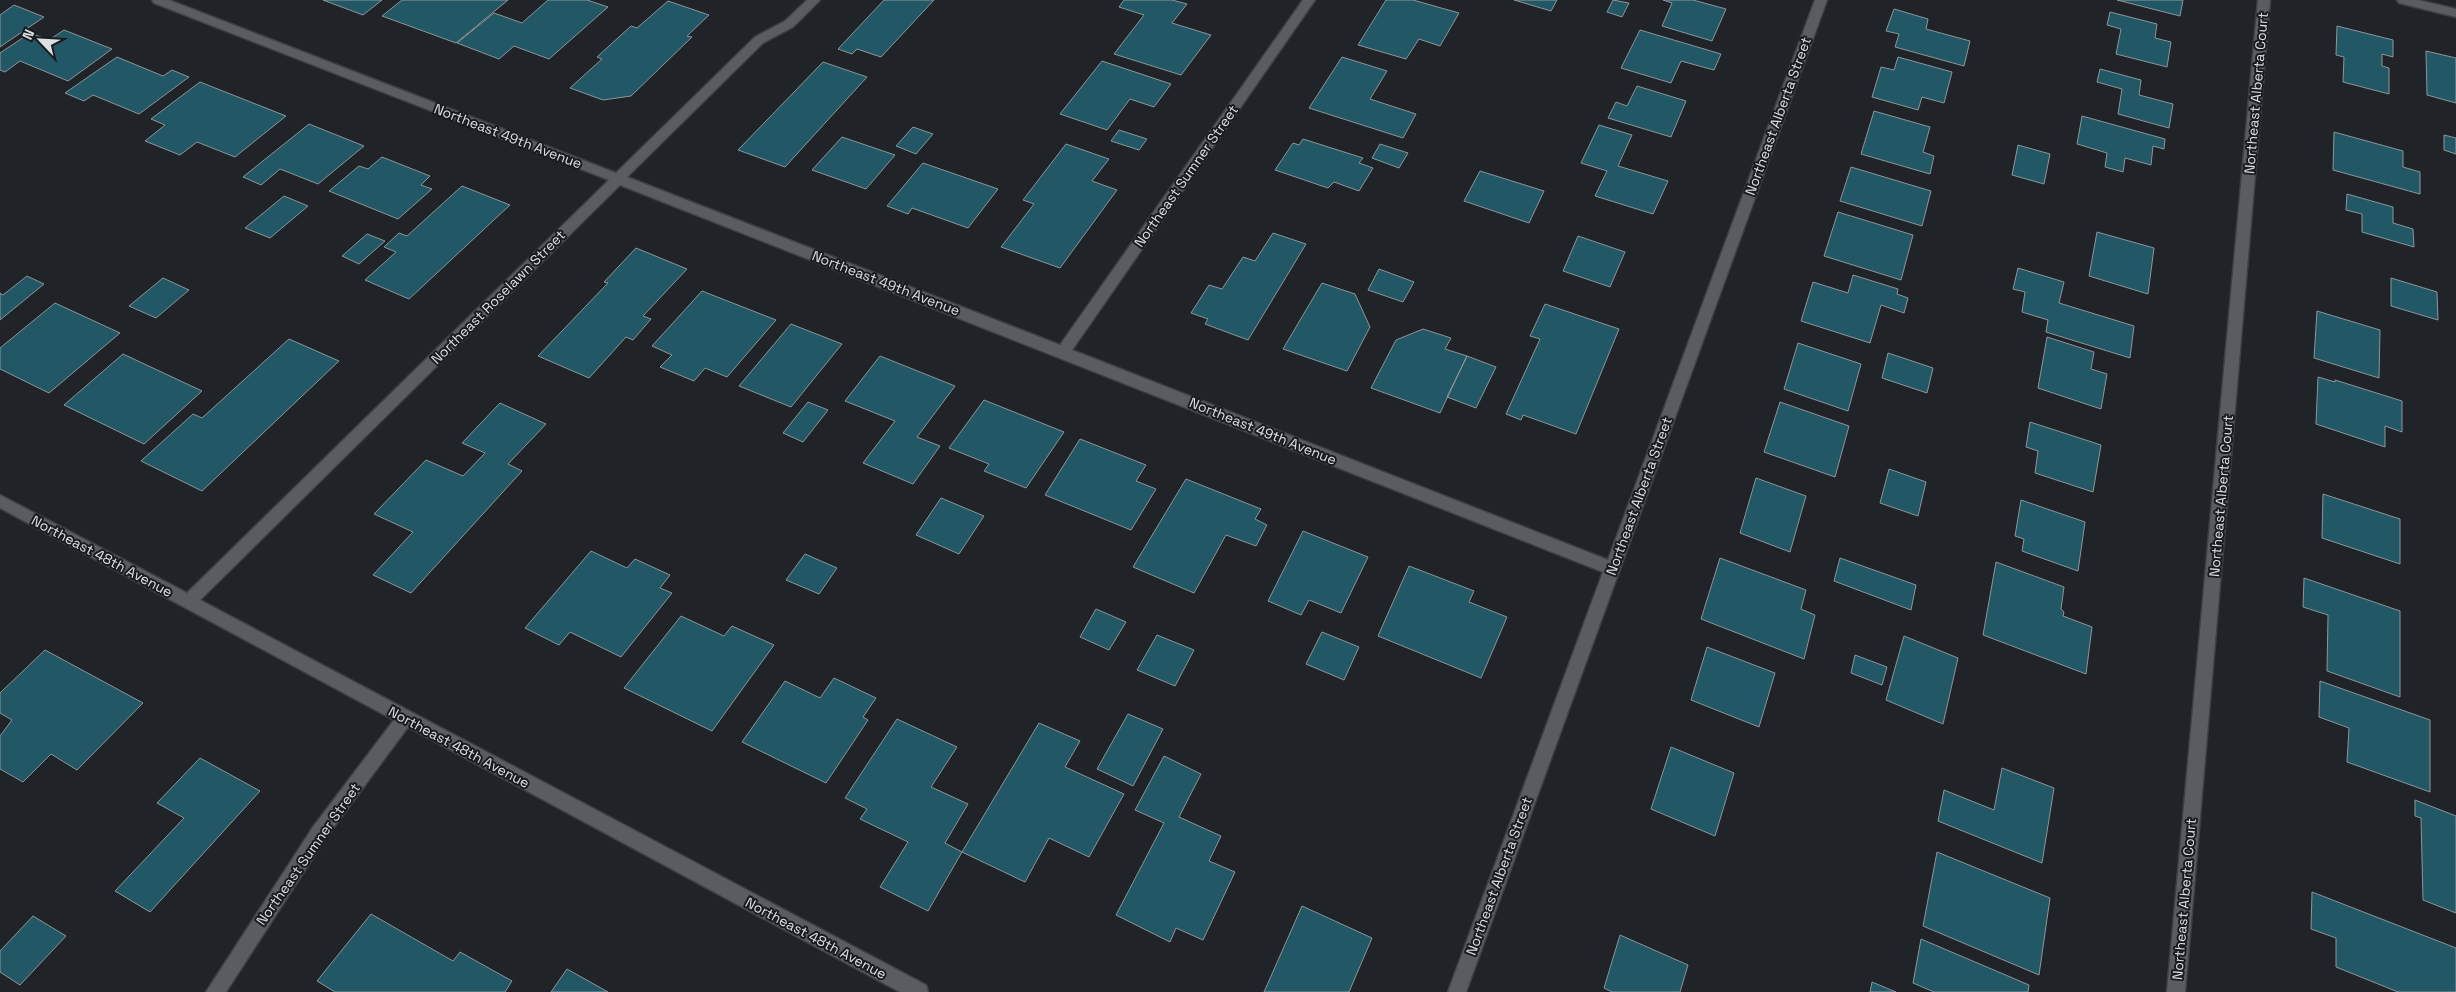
<svg xmlns="http://www.w3.org/2000/svg" width="2456" height="992" viewBox="0 0 2456 992" font-family="'Space Grotesk',sans-serif">
  <rect width="100%" height="100%" fill="#202428"/>
  <path fill="#225866" stroke="#8e9598" d="M323,0H382L363,15Z
    M402,0H508L456,43L382,16Z
    M548,0H587L608,7L549,59L514,46L499,59L457,43L494,13L522,23Z
    M884,0H934L881,57L857,49L852,54L838,49Z
    M1124,0H1172L1187,4L1172,23L1211,35L1181,75L1114,54L1144,15L1119,7Z
    M1386,0H1413L1459,13L1440,46L1419,39L1406,59L1358,45Z
    M1514,0H1557L1551,11Z
    M1613,0L1629,3L1622,17L1607,12Z
    M1663,0H1693L1726,9L1712,41L1662,26L1672,3Z
    M2117,0H2183L2180,16Z
    M668,1L709,15L687,36L692,37L631,96L603,100L570,88L602,59L597,57L631,26L637,28Z
    M14,5L44,17L0,47V15Z
    M1894,9L1928,19L1926,29L1970,41L1964,66L1895,47L1899,34L1886,31Z
    M2110,12L2157,24L2155,38L2171,42L2167,67L2116,54L2121,29L2107,25Z
    M2337,26L2393,40V57L2382,54V66L2389,68V94L2343,82L2344,57L2336,55Z
    M64,30L112,49L68,81L20,61L5,72L0,70V53L30,33L49,40Z
    M1640,30L1721,54L1714,70L1681,61L1671,83L1621,68Z
    M2426,51L2456,58V103L2427,95Z
    M117,57L163,76L172,70L189,77L139,114L93,95L84,101L65,93Z
    M1342,57L1387,71L1370,99L1416,114L1403,138L1309,108Z
    M1898,57L1952,72L1944,103L1922,97L1918,110L1872,97L1881,67L1894,70Z
    M1102,61L1171,84L1154,107L1130,99L1107,130L1060,114Z
    M823,62L867,77L785,167L738,150Z
    M2100,69L2141,80L2139,95L2173,104L2169,128L2118,114L2122,89L2097,82Z
    M200,82L286,116L235,157L197,142L180,155L145,141L165,125L151,119Z
    M1637,86L1686,101L1671,137L1608,118L1616,102L1627,106Z
    M1874,111L1930,127L1923,152L1934,156L1930,174L1861,154Z
    M2082,116L2165,139L2164,149L2153,146L2151,165L2125,158L2123,172L2105,167L2107,153L2077,144Z
    M309,124L364,146L318,184L280,169L261,185L243,177Z
    M1599,125L1632,135L1618,166L1668,181L1653,214L1595,196L1607,171L1581,163Z
    M913,127L933,134L916,154L896,146Z
    M1119,130L1147,139L1139,150L1111,141Z
    M2334,132L2403,151V167L2420,172V194L2333,170Z
    M2444,135L2456,138V154L2444,150Z
    M842,137L895,155L866,189L812,170Z
    M1303,139L1363,158L1359,163L1373,168L1359,191L1334,182L1328,188L1275,170L1293,143L1299,145Z
    M1066,144L1109,159L1092,181L1117,190L1060,268L1001,247L1034,204L1023,200Z
    M1380,144L1408,153L1399,168L1372,158Z
    M2018,145L2050,154L2044,184L2012,175Z
    M382,157L430,176L421,185L432,189L398,219L329,191L359,166L368,169Z
    M923,163L998,189L968,228L912,208L908,214L887,206Z
    M1851,167L1931,191L1922,226L1840,201Z
    M1480,171L1544,191L1529,223L1464,201Z
    M462,186L510,205L409,299L365,280L396,252L384,247L399,233L407,236Z
    M2347,194L2393,207V223L2413,229L2414,247L2362,232V214L2346,210Z
    M284,196L308,206L270,238L245,228Z
    M1838,212L1913,235L1901,280L1824,256Z
    M2097,232L2154,248L2148,294L2089,276Z
    M1273,233L1306,244L1248,340L1205,324L1208,319L1191,313L1209,285L1222,289L1243,257L1255,261Z
    M367,234L385,241L359,264L342,256Z
    M1578,236L1625,252L1610,287L1563,271Z
    M636,248L687,269L643,316L651,319L633,340L626,337L589,378L538,356L608,283L604,282Z
    M2018,268L2064,282L2059,303L2134,326L2130,358L2046,332L2048,320L2022,312L2025,292L2013,289Z
    M1379,269L1414,282L1403,302L1368,290Z
    M1853,275L1898,289L1897,294L1908,298L1904,313L1881,305L1870,343L1801,321L1813,282L1848,293Z
    M27,276L44,284L0,320V293L3,295Z
    M163,278L189,290L156,318L129,306Z
    M2391,278L2437,292L2438,320L2391,306Z
    M1322,283L1355,294L1370,327L1347,371L1283,349Z
    M702,291L776,320L727,377L705,368L694,381L660,367L672,355L652,346Z
    M55,303L120,333L49,393L0,369V348Z
    M1545,304L1619,329L1576,434L1523,415L1521,420L1506,414L1540,339L1530,336Z
    M2317,311L2380,330L2379,378L2314,358Z
    M791,324L842,344L791,407L739,386Z
    M1423,329L1451,338L1445,349L1467,356L1440,413L1371,388L1396,340Z
    M2047,337L2094,352L2091,369L2107,374L2101,409L2038,388Z
    M289,339L339,361L202,491L141,461L193,414L202,418Z
    M1798,343L1861,364L1848,411L1784,389Z
    M1888,353L1933,368L1927,393L1882,378Z
    M123,354L202,391L144,444L64,405Z
    M880,356L955,386L917,437L940,446L913,484L863,463L895,421L845,401Z
    M1467,356L1496,367L1476,408L1447,397Z
    M2318,377L2335,382V380L2402,401V432L2385,426V447L2316,424Z
    M984,400L1064,432L1026,488L984,471L989,464L949,448Z
    M808,402L828,410L803,442L783,433Z
    M1780,402L1849,426L1835,477L1764,452Z
    M500,403L546,424L508,464L522,471L411,593L373,575L413,532L374,514L426,460L463,476L485,453L462,443Z
    M2030,422L2101,445L2093,492L2035,473L2038,451L2026,447Z
    M1080,439L1146,465L1136,481L1156,489L1131,530L1045,495Z
    M1889,469L1926,482L1918,516L1880,503Z
    M1756,478L1806,496L1790,552L1740,533Z
    M1186,479L1261,509L1255,519L1267,525L1256,546L1226,535L1194,593L1133,567Z
    M2323,494L2400,519V564L2322,538Z
    M941,498L984,516L959,554L916,535Z
    M2021,500L2085,522L2078,571L2022,551L2024,539L2015,536Z
    M1303,531L1368,557L1341,613L1309,600L1301,615L1268,601Z
    M591,551L627,568L635,559L670,575L660,588L672,593L621,657L570,632L559,645L525,628Z
    M805,554L837,568L819,594L786,580Z
    M1720,558L1806,590L1801,609L1815,615L1804,659L1701,619Z
    M1840,558L1916,585L1911,610L1834,581Z
    M1996,562L2064,587L2061,609L2064,612L2063,616L2092,627L2086,674L1983,635Z
    M1409,566L1474,591L1469,602L1507,617L1481,678L1378,636Z
    M2304,578L2400,611V697L2327,671L2328,615L2303,607Z
    M1096,609L1126,622L1109,650L1080,637Z
    M681,616L724,636L732,626L774,645L712,731L624,688Z
    M1322,632L1359,647L1344,680L1306,664Z
    M1157,635L1194,650L1175,686L1137,670Z
    M1904,636L1958,658L1943,724L1886,700Z
    M1707,647L1775,673L1759,727L1691,700Z
    M45,650L143,703L77,770L51,754L23,782L0,769V736L12,720L0,713V693Z
    M1855,655L1887,667L1882,685L1851,673Z
    M834,678L876,698L863,717L868,720L826,783L742,742L785,681L820,698Z
    M2320,681L2430,720V792L2347,762L2349,728L2319,717Z
    M1128,714L1163,729L1133,786L1097,769Z
    M897,719L957,747L931,787L968,804L945,843L962,852L928,911L880,887L908,842L860,819L867,809L845,798Z
    M1039,723L1080,741L1065,767L1124,794L1089,857L1049,838L1025,882L962,852Z
    M1671,747L1734,773L1715,836L1651,809Z
    M1164,756L1201,774L1179,817L1221,836L1209,861L1235,872L1203,940L1176,928L1170,942L1116,915L1164,823L1135,810Z
    M200,758L260,791L150,912L115,891L184,818L157,803Z
    M2002,768L2054,788L2042,863L1938,821L1944,790L1994,810Z
    M2415,800L2456,816V913L2423,900L2421,818L2415,816Z
    M1937,852L2050,898L2039,975L1923,926Z
    M2312,892L2456,948V992H2398L2336,967V938L2311,929Z
    M1302,906L1372,938L1349,992H1264Z
    M371,914L453,961L460,952L512,981L505,992H335L317,981Z
    M33,916L66,936L20,985L0,972V951Z
    M1620,935L1688,965L1680,992H1612L1604,988Z
    M1921,939L2029,985L2028,992H1934L1913,983Z
    M567,969L608,992H551Z
    M1872,982L1896,992H1870Z"/>
  <g fill="none" stroke-linecap="round" stroke-linejoin="round">
    <g stroke="#3d4043" stroke-width="3">
      <path id="minor" d="M152,0H169L616,173L755,37L785,21L807,0H820L793,27L763,43L627,177L1060,345L1303,0H1315L1072,350L1608,560L1815,0H1827L1466,992H1448L1603,572L620,185L200,600L926,985L928,992H900L408,727L325,839L226,992H206L313,827L394,720L0,508V495L187,593L609,180L154,3Z
        M2258,0H2270L2185,992H2167Z
        M2397,0H2418L2456,9V17L2399,3Z"/>
    </g>
    <use href="#minor" fill="#595d62" fill-rule="evenodd"/>
  </g>
  <g text-anchor="middle" dominant-baseline="central" stroke-width="4" stroke-linejoin="round" paint-order="stroke">
    <g font-size="14" fill="#dde0e3" stroke="#171b1f">
      <text transform="translate(2256 93) rotate(-85)">Northeast Alberta Court</text>
      <text transform="translate(1778 116) rotate(-70)">Northeast Alberta Street</text>
      <text transform="translate(508 136) rotate(21)">Northeast 49th Avenue</text>
      <text transform="translate(1186 176) rotate(-55)">Northeast Sumner Street</text>
      <text transform="translate(886 283) rotate(21)">Northeast 49th Avenue</text>
      <text transform="translate(498 297) rotate(-45)">Northeast Roselawn Street</text>
      <text transform="translate(1263 431) rotate(22)">Northeast 49th Avenue</text>
      <text transform="translate(1639 496) rotate(-70)">Northeast Alberta Street</text>
      <text transform="translate(2221 496) rotate(-85)">Northeast Alberta Court</text>
      <text transform="translate(102 556) rotate(28)">Northeast 48th Avenue</text>
      <text transform="translate(459 747) rotate(28)">Northeast 48th Avenue</text>
      <text transform="translate(308 854) rotate(-55)">Northeast Sumner Street</text>
      <text transform="translate(1499 876) rotate(-70)">Northeast Alberta Street</text>
      <text transform="translate(2184 899) rotate(-85)">Northeast Alberta Court</text>
      <text transform="translate(816 938) rotate(28)">Northeast 48th Avenue</text>
    </g>
  </g>
  <g transform="translate(40 40) rotate(295)" stroke="#171b1f" stroke-width="4" paint-order="stroke">
  <path d="M0-4L9 19L0 12L-9 19Z" fill="#dde0e3"/>
  <text y="-8" font-size="14" font-weight="bold" text-anchor="middle" fill="#dde0e3">N</text>
  </g>
</svg>
